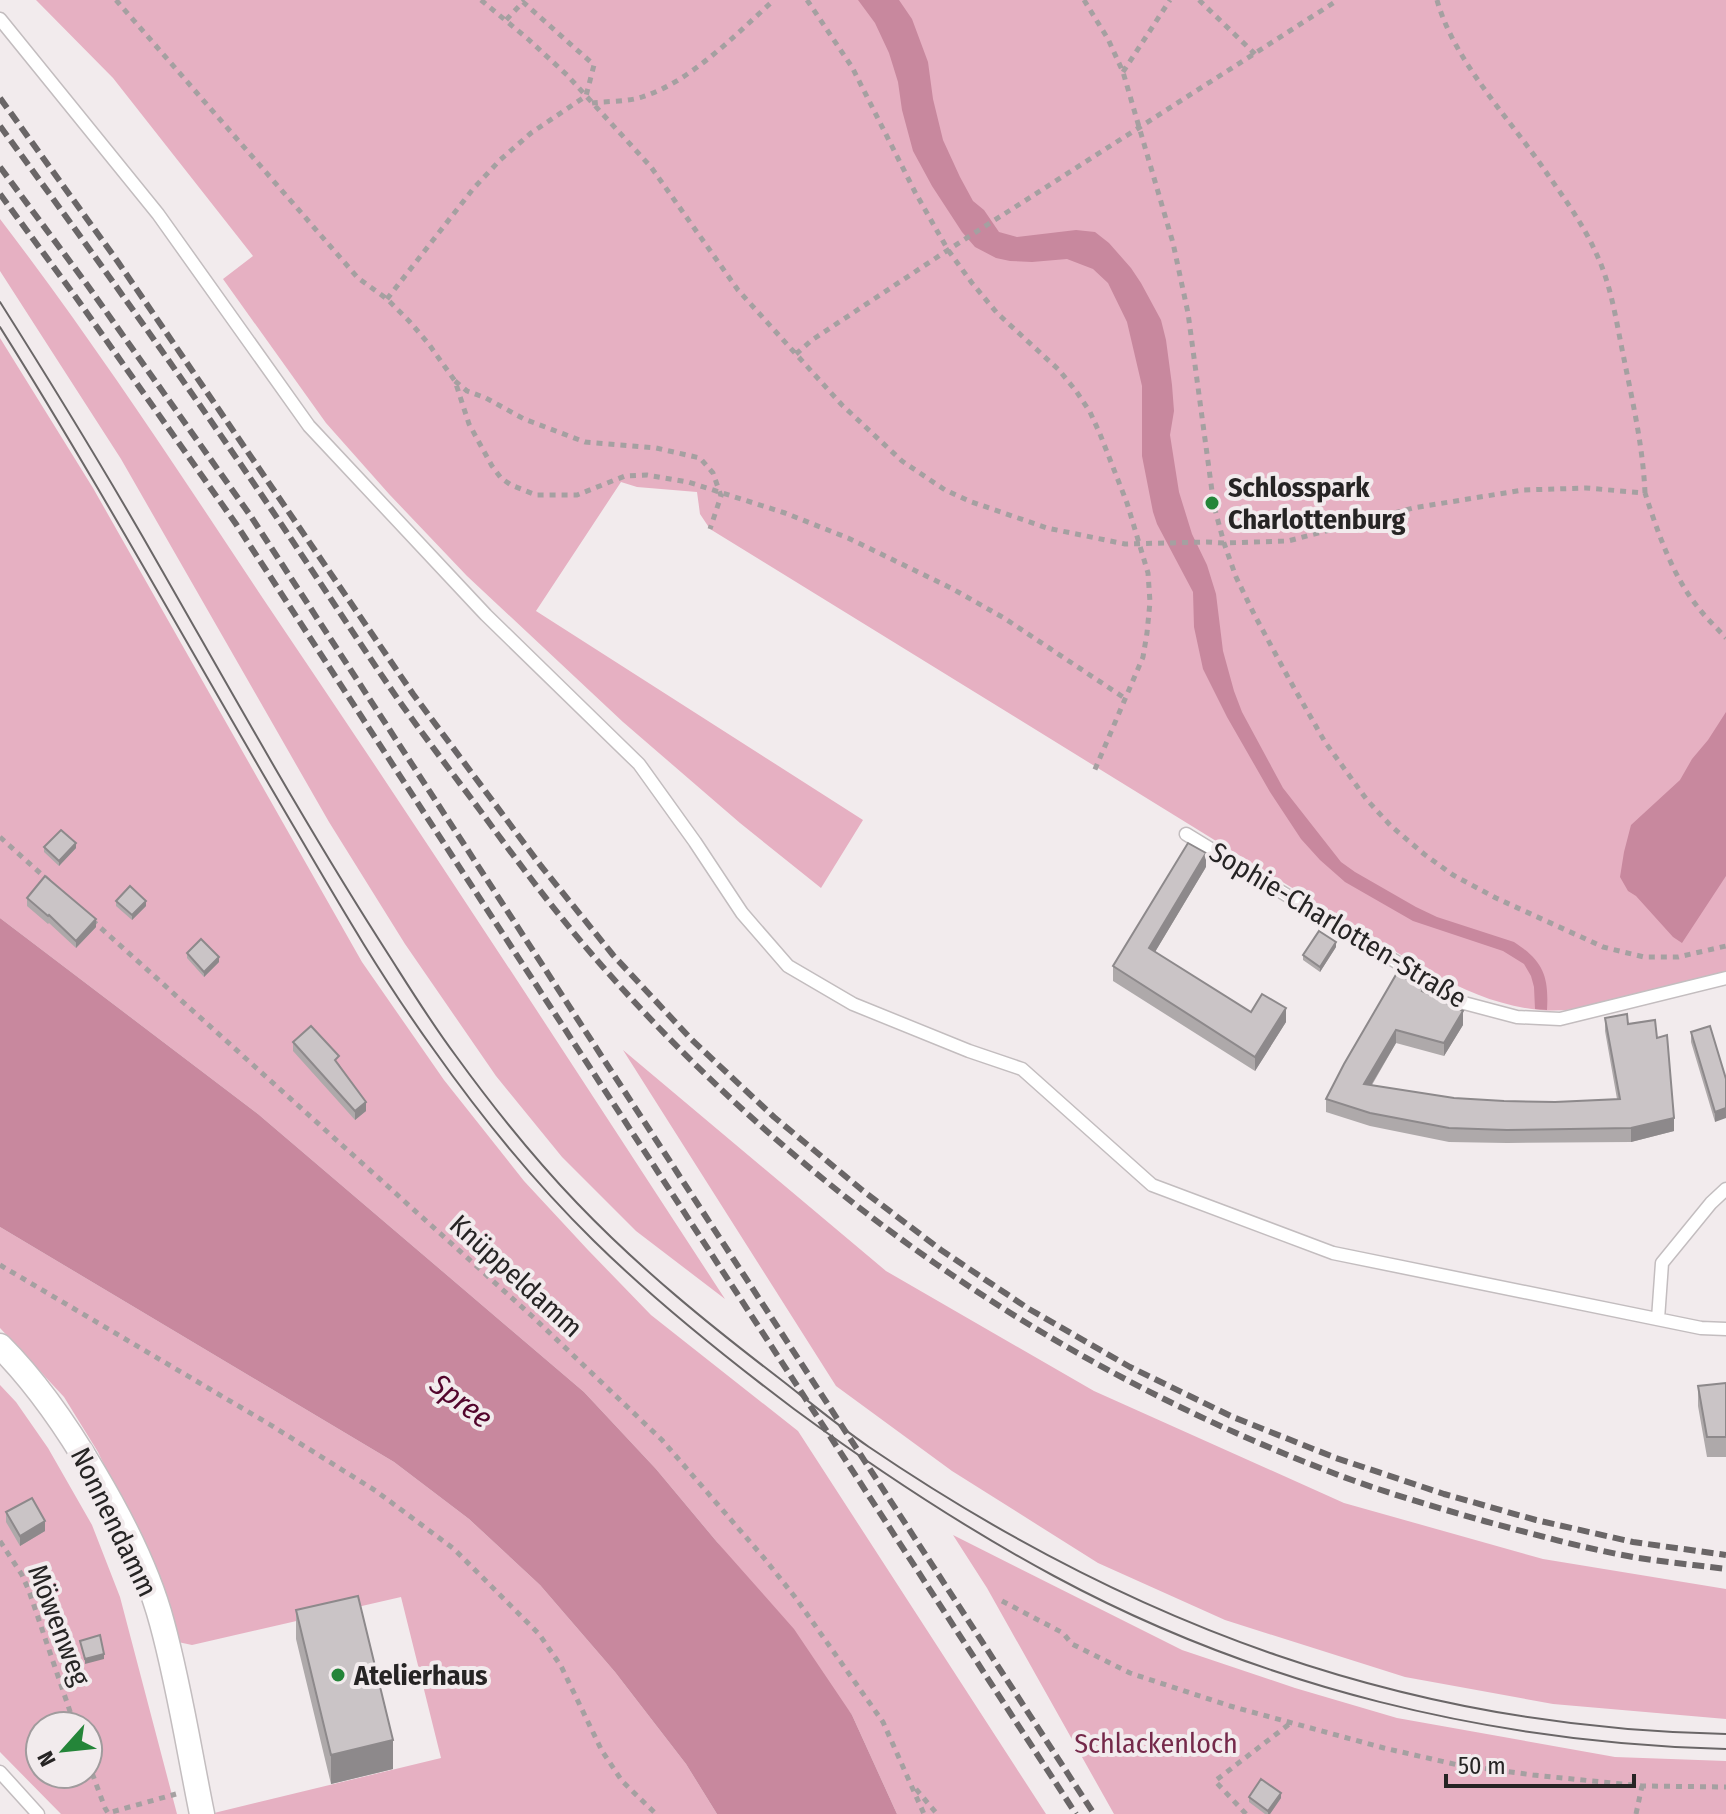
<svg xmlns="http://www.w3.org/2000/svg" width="1726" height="1814" viewBox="0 0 1726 1814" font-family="'Fira Sans Condensed',sans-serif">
  <rect width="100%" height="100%" fill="#f2ebed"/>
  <path fill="#e6b0c2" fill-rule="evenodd" d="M36,0H1726V972C1698,979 1670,986 1643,994C1610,1003 1574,1013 1540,1010C1467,1003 1407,957 1346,921L710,529L700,514L697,492L637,487L621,482L536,611L863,820L821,888L740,823L623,722L467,576L389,494L326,423L223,279L253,256L113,78Z
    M0,219C95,343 181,475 268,606C423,835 574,1067 725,1299L636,1231L562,1157L496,1076L405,944L329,822L121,459L0,271Z
    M0,338L93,488L362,962L444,1080L524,1181L588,1250L651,1315L798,1431L1046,1814H897L852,1715L717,1542L656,1469L584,1392L258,1114L0,918Z
    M623,1050L886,1271L1094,1391L1344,1503L1543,1559L1726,1589V1719L1553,1704L1405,1677L1225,1620L1098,1563L952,1471L836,1386Z
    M0,1227L394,1462L469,1519L540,1585L615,1672L686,1764L717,1814H215L214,1813L441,1758L401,1597L192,1645L178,1642L132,1524L98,1452L64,1397L0,1328Z
    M0,1385L16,1402L48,1448L92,1525L120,1597L177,1814H61L0,1752ZM40,1726H88V1774H40Z
    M953,1535L1182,1650L1295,1688L1397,1718L1615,1757L1726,1761V1814H1114L987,1588Z"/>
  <path fill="#c8889e" d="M858,0H899L912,19L928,62L933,99L943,140L960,177L973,201L984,210L999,232L1017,237L1076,230L1095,232L1109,243L1131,268L1141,283L1161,320L1166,340L1172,385L1174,411L1170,435L1179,492L1192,534L1207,565L1216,594L1223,651L1234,691L1242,712L1283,788L1341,862L1355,872L1416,907L1437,917L1514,942C1543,961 1549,976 1547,1010L1535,1009L1534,987L1531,976L1524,964L1503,951L1413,921L1345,882L1320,860L1301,839L1270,792L1227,717L1203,669L1194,627L1193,592L1157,524L1153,512L1142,456V386L1127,322L1108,283L1093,269L1067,259L1032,262L1010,261L996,258L975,247L962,232L932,186L913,151L902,110L898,82L889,53L875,23Z
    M1726,712V876L1682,943L1673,937L1636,896L1628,891L1620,877L1624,852L1631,825L1680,780L1692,759L1708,740Z
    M0,918L258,1114L584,1392L656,1469L717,1542L794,1629L852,1715L897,1814H717L686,1764L615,1672L540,1585L469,1519L394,1462L0,1227Z"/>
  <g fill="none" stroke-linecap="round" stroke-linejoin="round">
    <g stroke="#c3bdbf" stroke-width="15">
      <path id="lane" d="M0,19L158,214L309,426L486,615L639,764L695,842L742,913L788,966L853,1004L969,1051L1022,1069L1152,1185L1333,1253L1701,1328L1726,1329
        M1186,834L1464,1003L1517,1017L1560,1019L1726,978
        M1658,1319L1662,1263L1711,1203L1726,1189
        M0,1772L38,1814"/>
    </g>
    <g stroke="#c3bdbf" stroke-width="27">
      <path id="street" d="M0,1346C38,1384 67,1427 94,1473C122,1520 148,1570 162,1623C179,1685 189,1750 202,1814"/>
    </g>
    <path stroke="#a5a0a1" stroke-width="5" stroke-dasharray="6 6" stroke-linecap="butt" d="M116,0L358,278L387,299L409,321L428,343L455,381L469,424L492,466L501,478L511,485L536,495H577L625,476L647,475L688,482L785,513L848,538L951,588L1004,618L1126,699
      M481,0L528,39L567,75L651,167L738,290L842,405L902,461L945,490L969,501L1047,528L1125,544L1207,542L1224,543L1288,541L1413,508L1523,490L1586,488L1645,493C1657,530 1672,575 1697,606C1705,617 1716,627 1726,638
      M807,0L852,67L915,192L948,250L972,283L997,313L1059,370L1076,391L1090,412L1100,434L1127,503L1148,573L1150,602L1147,633L1143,657L1093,774
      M1084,0L1108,39L1123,72L1173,243L1188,313L1214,506L1224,543L1236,577L1254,614L1289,679L1325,742L1367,800L1391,826L1424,854L1453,875L1496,898L1603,947L1644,957H1678L1726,946
      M1199,0L1255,54
      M1437,0C1454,62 1512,121 1548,175C1565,199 1584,226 1596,253C1611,284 1616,320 1623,354C1632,399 1643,446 1645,493
      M1123,72L1170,0
      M592,103C608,101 627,102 642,97C692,81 736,34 774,0
      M387,299L473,189L500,160L531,133L586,96L594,65L523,2L506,20
      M796,354L812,340L948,250L1338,0
      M455,381L467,391L486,398L524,419L585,442L656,448L700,458L713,473L721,496L710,529
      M0,837L49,881
      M92,920L533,1317L662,1440L764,1558L795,1597L883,1722L924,1814
      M0,1265L269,1424L376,1491L454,1549L539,1634L561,1666L602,1751L622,1781L656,1814
      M0,1541L22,1575L29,1591L75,1726
      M1002,1601L1063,1633L1072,1644L1130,1673L1230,1706L1384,1748L1458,1765L1533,1775L1642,1786L1726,1787
      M88,1762L105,1808L108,1813L176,1794
      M916,1789L937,1814
      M1246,1814L1215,1781L1292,1722
      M1636,1814L1642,1786"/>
    <use href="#lane" stroke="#fff" stroke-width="12"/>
    <use href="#street" stroke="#fff" stroke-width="24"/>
    <path stroke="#6a6667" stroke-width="2" d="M0,302C55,389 109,477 160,567C235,698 308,830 390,957C411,990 432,1024 456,1056C493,1107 533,1157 577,1203C640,1269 712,1327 784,1382C812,1404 840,1427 869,1447C1131,1625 1407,1728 1726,1734
      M0,327C97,481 185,641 277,798C327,883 376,970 434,1050C482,1118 535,1183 594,1241C656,1302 725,1357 794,1409C877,1470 963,1527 1054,1576C1260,1687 1492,1743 1726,1749"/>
    <path stroke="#6a6667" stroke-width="6" stroke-dasharray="12 6" stroke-linecap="butt" d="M0,98L118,262L413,694L541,866L613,955L691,1039L774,1117L862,1190L941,1250L1029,1309L1130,1367L1233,1417L1336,1458L1444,1494L1536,1520L1633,1542L1726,1555
      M0,126C90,249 179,373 265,500C311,568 355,637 402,705C427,740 453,774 479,809C518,862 558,916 602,966C800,1191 1048,1364 1328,1471C1379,1491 1432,1506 1484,1521C1533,1534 1583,1548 1633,1557C1664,1562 1695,1565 1726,1569
      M0,167L88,286L250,515L1094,1814
      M0,194L75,296L236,524L1076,1814"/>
  </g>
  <path fill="#aea9aa" d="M44,847L76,848L59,866L44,852Z
    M1206,867L1155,952L1251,1012L1286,1022L1255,1071L1113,981V966Z
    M27,898L96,927L76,948L49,923L48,924L27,906Z
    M116,901L146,906L132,920L116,906Z
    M1336,947L1320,972L1303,960V955Z
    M187,953L219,962L204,977L187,958Z
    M1423,991L1463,1025L1444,1056L1396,1043L1372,1085L1454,1098L1504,1101L1555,1102L1617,1099L1605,1031V1018L1628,1024L1657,1038L1674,1131L1631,1142L1507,1143L1449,1142L1370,1126L1326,1112V1099Z
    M1691,1032L1726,1079L1715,1122L1691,1042Z
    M293,1042L339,1064L366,1111L355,1120L293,1051Z
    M1726,1383V1457H1707L1698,1406V1386Z
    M6,1512L45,1531L20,1546L6,1522Z
    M296,1610L393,1769L331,1784L296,1639Z
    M1249,1797L1281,1798L1270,1814H1265L1249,1802Z"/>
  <path fill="#8d898b" d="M76,843V848L59,866V861Z
    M1206,853V867L1149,962V948Z
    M146,901V906L132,920V915Z
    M96,919V927L76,948V941Z
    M1336,942V947L1320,972V967Z
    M219,957V962L204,977V972Z
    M1286,1008V1022L1255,1071V1057Z
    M1463,1011V1025L1444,1056V1043Z
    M1396,1030V1043L1364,1097V1084Z
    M366,1102V1111L355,1120V1111Z
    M1726,1108V1118L1715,1122V1112Z
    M1674,1118V1131L1631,1142V1128Z
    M45,1521V1531L20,1546V1536Z
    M104,1654V1659L85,1664V1659Z
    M393,1740V1769L331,1784V1755Z
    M1281,1793V1798L1270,1814H1268V1811Z"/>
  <path fill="#cac4c6" stroke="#8d898b" stroke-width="2" d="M61,830L76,843L59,861L44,847Z
    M1188,843L1206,853L1149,948L1251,1012L1262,994L1286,1008L1255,1057L1113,966Z
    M45,876L96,919L76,941L49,915L48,916L27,898Z
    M130,886L146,901L132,915L116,901Z
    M1319,931L1336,942L1320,967L1303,955Z
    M201,939L219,957L204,972L187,953Z
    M1397,973L1423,989L1422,991L1463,1011L1444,1043L1396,1030L1364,1084L1454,1098L1504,1101L1555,1102L1620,1099L1605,1018L1627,1014L1628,1024L1655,1020L1657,1038L1667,1035L1674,1118L1631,1128L1507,1130L1449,1128L1370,1113L1326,1099L1344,1064Z
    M311,1026L339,1056L335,1060L366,1102L355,1111L293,1042Z
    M1710,1026L1726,1079V1108L1715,1112L1691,1032Z
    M1726,1383V1437H1707L1698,1386Z
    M32,1498L45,1521L20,1536L6,1512Z
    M358,1596L393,1740L331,1755L296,1610Z
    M100,1635L104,1654L85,1659L80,1641Z
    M1261,1779L1281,1793L1268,1811L1249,1797Z"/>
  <g fill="#248539" stroke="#f2ebed" stroke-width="3">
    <circle cx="1212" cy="503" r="8"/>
    <circle cx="338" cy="1675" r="8"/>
  </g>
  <g text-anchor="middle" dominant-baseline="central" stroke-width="8" stroke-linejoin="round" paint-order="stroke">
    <g font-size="28" font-weight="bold" fill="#262424" stroke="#f2ebed" text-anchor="start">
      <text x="1228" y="487">Schlosspark<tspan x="1228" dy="32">Charlottenburg</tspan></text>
      <text x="354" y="1675">Atelierhaus</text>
    </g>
    <g font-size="28" fill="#262424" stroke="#f2ebed">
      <text transform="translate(1338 925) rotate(31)">Sophie-Charlotten-Straße</text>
      <text transform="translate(516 1276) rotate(42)">Knüppeldamm</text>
      <text transform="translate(114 1522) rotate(64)">Nonnendamm</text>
      <text transform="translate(59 1625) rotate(69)">Möwenweg</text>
    </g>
    <g font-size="28" fill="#75294a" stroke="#f2ebed">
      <text x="1156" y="1743">Schlackenloch</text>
    </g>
    <g font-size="30" font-style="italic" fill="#52042c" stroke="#f2ebed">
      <text transform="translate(461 1401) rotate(37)">Spree</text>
    </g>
  </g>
  <g transform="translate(64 1750) rotate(243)"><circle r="38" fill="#f2ebed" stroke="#a09b9d" stroke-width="2"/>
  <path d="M0-6L14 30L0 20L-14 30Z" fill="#248539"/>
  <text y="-12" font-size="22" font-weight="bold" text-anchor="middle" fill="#262424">N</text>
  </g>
  <path d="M1446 1774v12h188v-12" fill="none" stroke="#262424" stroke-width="4"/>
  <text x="1458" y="1774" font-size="24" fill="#262424" stroke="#f2ebed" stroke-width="6" paint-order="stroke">50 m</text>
</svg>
